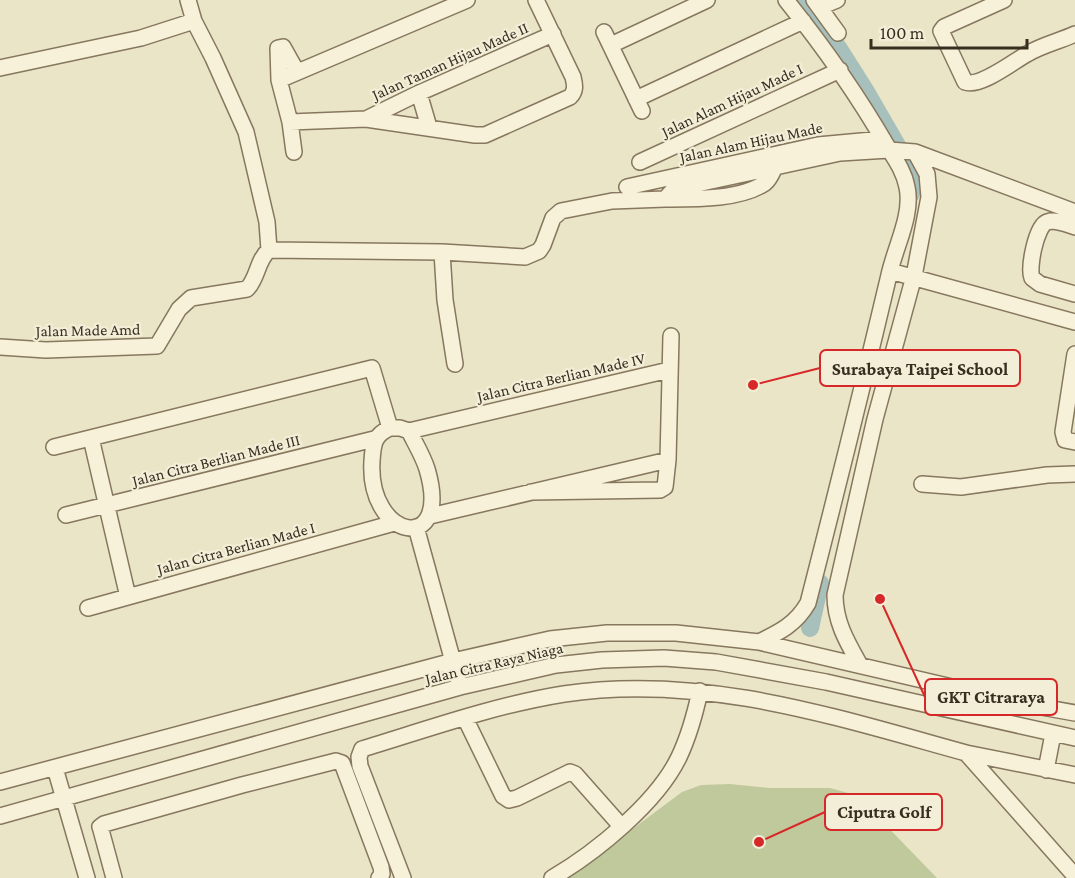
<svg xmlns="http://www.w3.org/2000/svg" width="1075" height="878" viewBox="0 0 1075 878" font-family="'Crimson Pro',serif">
  <rect width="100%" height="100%" fill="#ebe5c7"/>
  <path fill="#bfc99c" d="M730,784L769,788H830L848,793L872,811L937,878H567L682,792L701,785Z"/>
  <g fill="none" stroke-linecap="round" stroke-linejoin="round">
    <path stroke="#a8c0bb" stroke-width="18" d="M802,0L839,49L865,90L910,168L911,194
      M810,628L820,583"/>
    <g stroke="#86775e" stroke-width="18">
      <path id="minor" d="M188,0L194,21L213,58L246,132L267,222L269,250
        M814,0L838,33
        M1004,0L944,27L941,31L965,82C980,88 1014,61 1027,54C1042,45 1060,41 1075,34
        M820,7L837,0
        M604,32L642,111
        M611,45L707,0
        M0,68L141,38L194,21
        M279,80L467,0
        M419,93L429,127
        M636,99L803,21
        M366,119L475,135H485L570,97C576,91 575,85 573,77L536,0
        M290,122L366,119L419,93L553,34
        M294,152L290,122L279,80L278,48L283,47L297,72
        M640,162L840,70
        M627,187L818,145L883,139
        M665,199C694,199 740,200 765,183C770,179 772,173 775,167
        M1075,227C1066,224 1056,219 1047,222C1036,226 1028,268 1032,278L1040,284L1075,294
        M269,250L442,252L525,257L539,251L543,245L553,218L561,211L612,201L665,199L674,189L840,153L889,150L915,152L1075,212
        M442,252L445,300L455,364
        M890,271L1075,322
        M0,347L46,350L157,346L179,309L191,298L247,289C258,278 257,260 269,250
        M1075,354L1063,432L1065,440L1075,442
        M390,428H400L409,431C415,443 423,456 427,469C453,557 367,540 372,461C373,444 374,435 390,428Z
        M409,431L669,370
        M91,438L128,597
        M54,447L372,368L390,428
        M922,484L961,487L1047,475L1075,474
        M531,492L660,490L665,487L668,460L671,336
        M66,515L374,439
        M430,516L668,460
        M416,527L460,687
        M88,608L394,523
        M759,642C780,632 796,624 808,603C836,494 863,385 889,275C895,247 913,215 907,187C904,171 895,159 887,146C857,94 823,46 786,0
        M860,665C847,642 835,622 835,595L875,419L914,276L929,197L927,174L915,152
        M465,718L503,796L509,800L517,798L570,772L575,774L621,826
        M55,768L87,878
        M1046,770L1053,734
        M1075,775L966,753L1075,876
        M0,782L453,661L550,639L607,633H676L759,642L1025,704L1075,713
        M0,816L460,687L556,665L602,660L664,658L716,662L826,682L1075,738
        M114,878L101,830L100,827L104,824L242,785L336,761L342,763L381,867L382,874L379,878
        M403,878L360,766L359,757L362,749C428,729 495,705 564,694C702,673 835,717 966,753
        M552,878C595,853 657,803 679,757C689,736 695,714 700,691"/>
    </g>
    <use href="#minor" stroke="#f7f1da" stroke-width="15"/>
  </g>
  <g text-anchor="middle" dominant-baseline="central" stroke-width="4.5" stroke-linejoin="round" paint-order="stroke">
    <g font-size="16" fill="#372e20" stroke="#f3eed7">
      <text transform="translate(450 61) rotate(-24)">Jalan Taman Hijau Made II</text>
      <text transform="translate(732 100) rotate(-25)">Jalan Alam Hijau Made I</text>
      <text transform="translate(751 142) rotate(-12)">Jalan Alam Hijau Made</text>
      <text transform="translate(88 330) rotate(-1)">Jalan Made Amd</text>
      <text transform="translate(561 377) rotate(-13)">Jalan Citra Berlian Made IV</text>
      <text transform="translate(216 460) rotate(-14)">Jalan Citra Berlian Made III</text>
      <text transform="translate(236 548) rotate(-15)">Jalan Citra Berlian Made I</text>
      <text transform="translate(494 663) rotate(-13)">Jalan Citra Raya Niaga</text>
    </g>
  </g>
  <path fill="none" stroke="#d62828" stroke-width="2" d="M753 385L820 368M880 599L925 697M759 842L825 812"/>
  <g fill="#d62828" stroke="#f3eed7" stroke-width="2">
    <circle cx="753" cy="385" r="6"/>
    <circle cx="880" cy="599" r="6"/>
    <circle cx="759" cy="842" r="6"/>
  </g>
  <g fill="#f3eed7" stroke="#d62828" stroke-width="2">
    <rect x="820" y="350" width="200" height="36" rx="6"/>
    <rect x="925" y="679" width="132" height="36" rx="6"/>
    <rect x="825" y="794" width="117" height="36" rx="6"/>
  </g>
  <g font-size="18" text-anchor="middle" font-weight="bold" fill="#372e20">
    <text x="920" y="375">Surabaya Taipei School</text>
    <text x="991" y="703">GKT Citraraya</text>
    <text x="884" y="818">Ciputra Golf</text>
  </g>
  <path d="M871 39v9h156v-9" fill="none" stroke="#372e20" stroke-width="3"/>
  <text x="880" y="39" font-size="18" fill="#372e20" stroke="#f3eed7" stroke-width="4.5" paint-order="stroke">100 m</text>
</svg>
